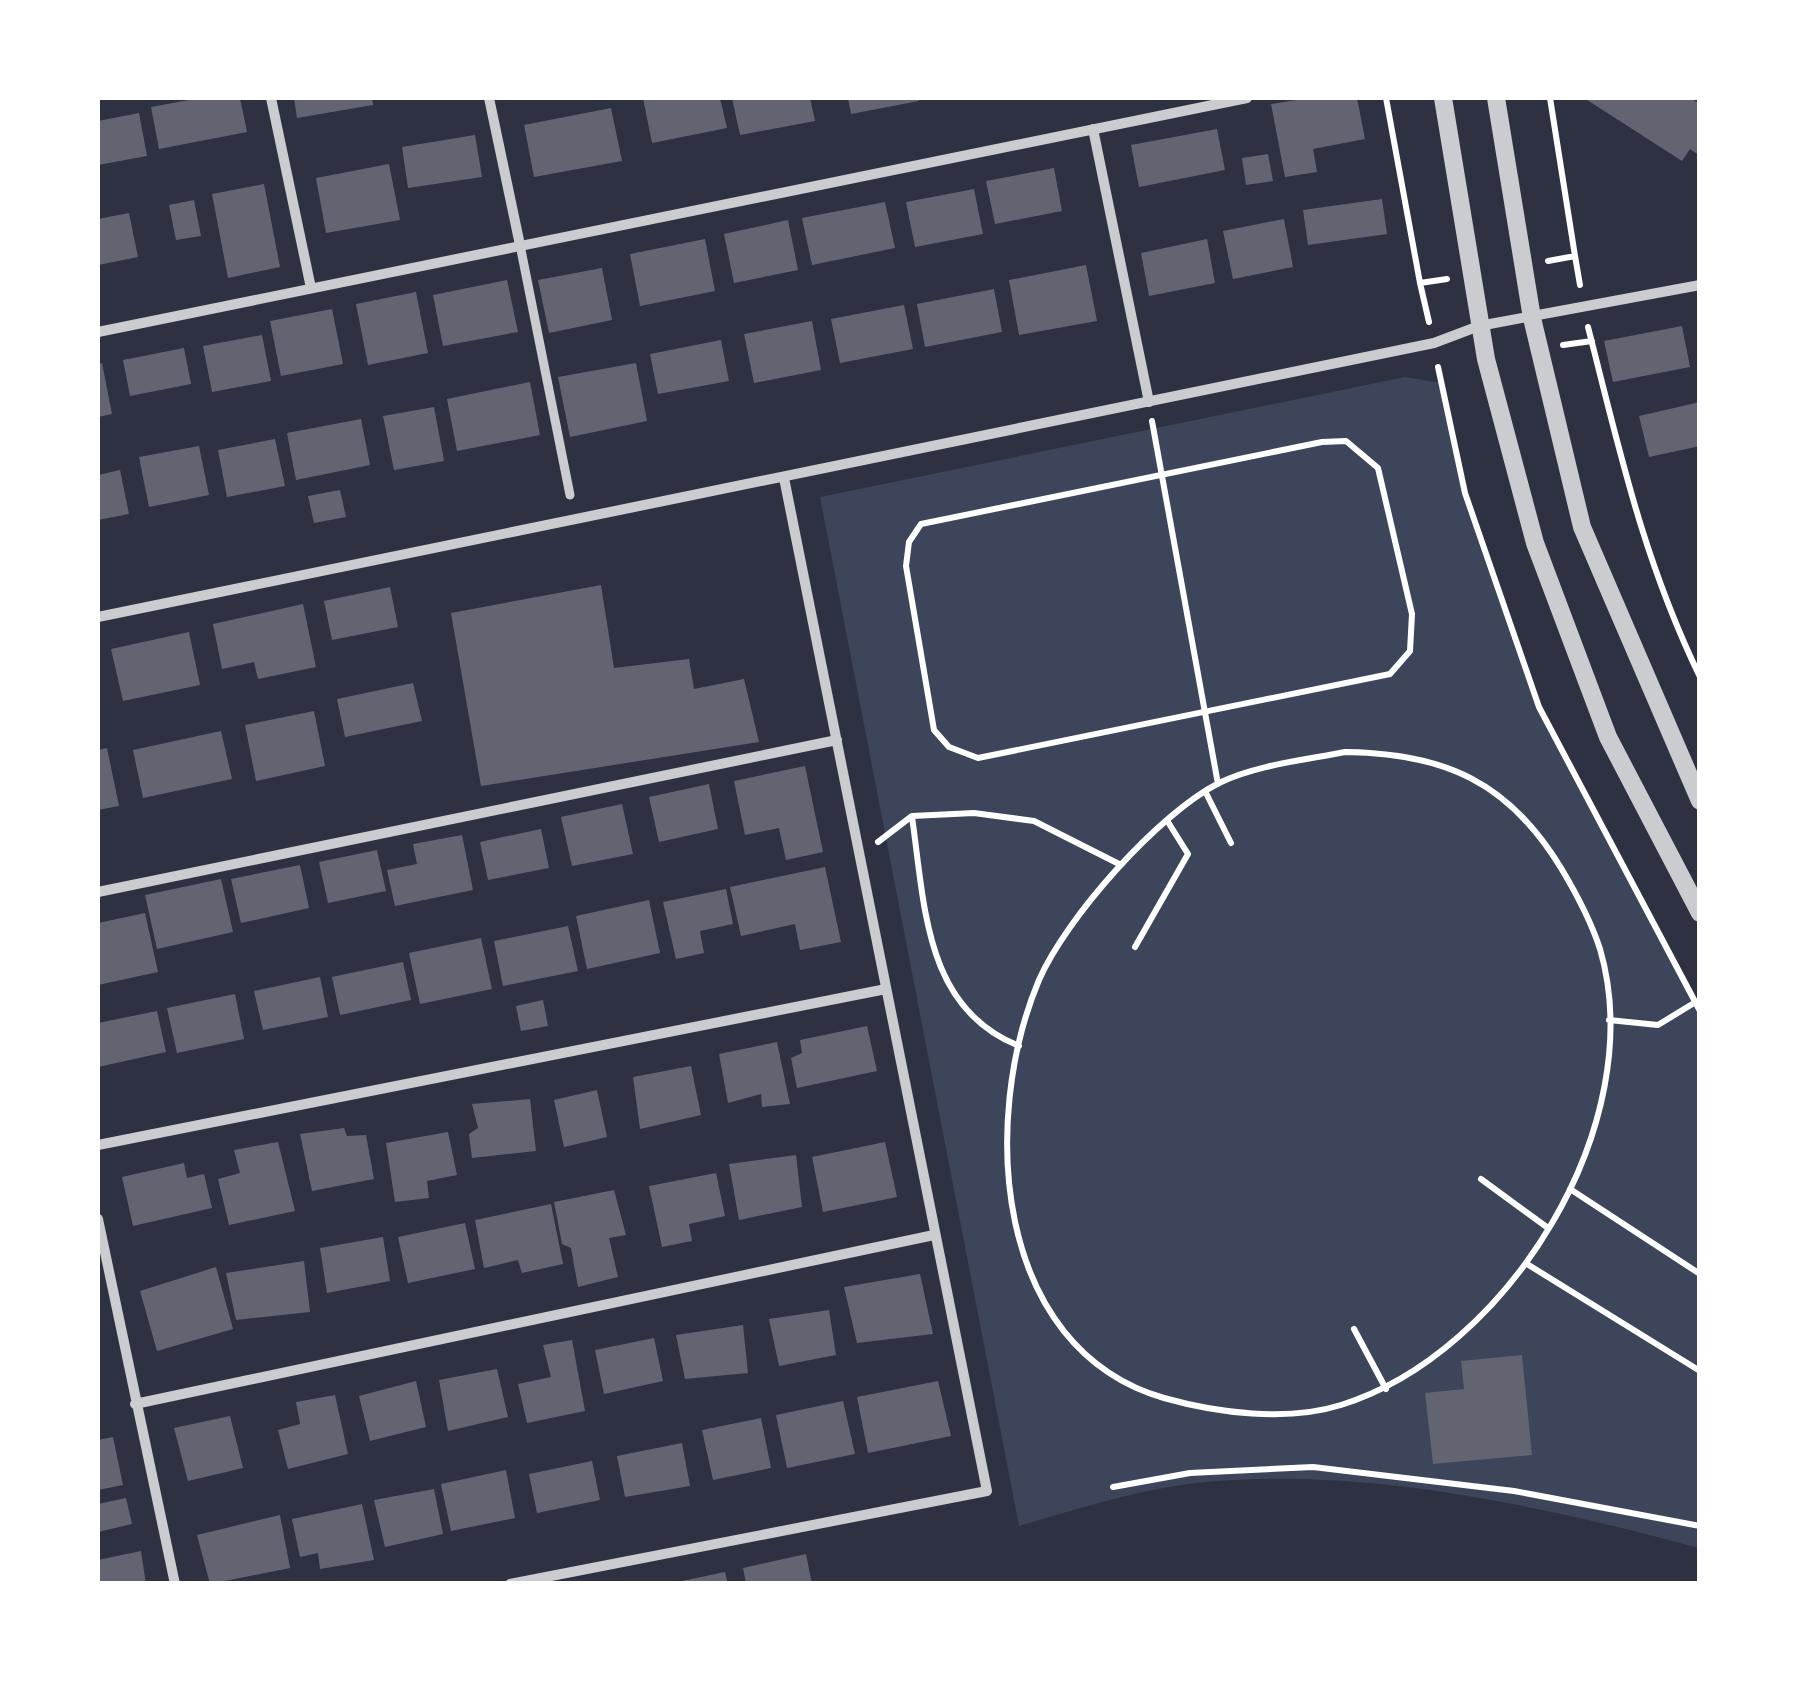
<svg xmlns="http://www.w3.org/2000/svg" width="1797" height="1681" viewBox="0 0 1797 1681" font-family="'Sofia Sans Condensed',sans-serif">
  <rect width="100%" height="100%" fill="#2d3142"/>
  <path fill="#3c4559" d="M1405,377L1442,383L1465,493L1539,707L1699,1011V1548C1542,1506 1360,1465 1196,1483C1136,1490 1078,1509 1019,1526L820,497Z"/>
  <path fill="#626471" d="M200,98H240L247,132L159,149L151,107Z
    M294,98H372L373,105L297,118Z
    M643,98H720L727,128L652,143Z
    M732,98H810L815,121L740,135Z
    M848,98H919V101L851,114Z
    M1309,98H1357L1365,139L1313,149L1317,172L1285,177L1271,104Z
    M1584,98H1690L1700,104V156L1690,149L1682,161Z
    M611,108L622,161L534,177L524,125Z
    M139,113L147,156L98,165V121Z
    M1217,129L1225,170L1139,187L1131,145Z
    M475,135L482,177L408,188L402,147Z
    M1268,154L1273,181L1246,185L1242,158Z
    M389,164L400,220L326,233L316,178Z
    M1054,168L1062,211L995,224L986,181Z
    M264,184L280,267L228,278L212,194Z
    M974,189L983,234L915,247L906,202Z
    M1382,199L1387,234L1308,245L1303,210Z
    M194,200L201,236L176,240L169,205Z
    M885,202L895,248L812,265L802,218Z
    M129,213L138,257L98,265V219Z
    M1284,219L1293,267L1233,279L1223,231Z
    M788,220L798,270L734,283L724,234Z
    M705,239L715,291L640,306L630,254Z
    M1207,239L1215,283L1149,296L1141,253Z
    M1086,265L1097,321L1019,335L1009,280Z
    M602,268L612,320L549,333L538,280Z
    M507,280L518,332L443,346L433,295Z
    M994,289L1002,332L925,347L917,304Z
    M416,292L428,353L368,365L356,304Z
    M904,305L913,349L840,363L831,319Z
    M332,309L343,364L281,376L270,321Z
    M812,321L821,370L754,383L744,334Z
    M1682,326L1690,367L1613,382L1604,341Z
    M262,335L271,381L212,392L203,346Z
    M721,340L729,381L658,394L650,354Z
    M184,348L191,384L130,396L123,360Z
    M102,363L112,414L98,417V364Z
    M636,363L647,421L570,437L558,377Z
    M530,382L540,435L457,451L447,399Z
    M1700,402V446L1649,457L1639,416Z
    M434,407L444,461L394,470L383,416Z
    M361,419L370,465L296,480L287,433Z
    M275,439L285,486L227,497L218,450Z
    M199,446L209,495L149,507L139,457Z
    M120,470L129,514L98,520V475Z
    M340,490L346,517L314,523L308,496Z
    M601,585L614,668L689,659L694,689L744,679L759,742L481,786L451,613Z
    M390,587L398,627L332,640L324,601Z
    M303,604L316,667L258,679L254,662L222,669L213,624Z
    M189,632L200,685L123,701L111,649Z
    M413,683L422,721L345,737L337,699Z
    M314,711L325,766L256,781L245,725Z
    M221,731L232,779L143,798L133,750Z
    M107,748L119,806L98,810V750Z
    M805,766L823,852L786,860L779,828L745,835L734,781Z
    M709,784L718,829L659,842L649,797Z
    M622,804L633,854L572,866L561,817Z
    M541,829L549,868L488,880L480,842Z
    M462,835L473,890L395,906L387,870L417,864L413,844Z
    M377,850L386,891L328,903L319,862Z
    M300,865L309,908L241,923L231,879Z
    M825,867L841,942L800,950L795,924L741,936L730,887Z
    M221,879L233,932L157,949L145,895Z
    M726,889L733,924L700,931L704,953L676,959L663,902Z
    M649,900L660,953L587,969L576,916Z
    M145,913L158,972L98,985V923Z
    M568,926L578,971L503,986L494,941Z
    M481,938L492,989L420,1004L409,953Z
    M403,962L411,1000L340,1015L332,977Z
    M320,977L328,1017L263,1030L254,991Z
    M235,994L244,1039L177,1053L167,1008Z
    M543,1000L548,1026L521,1031L516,1006Z
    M157,1011L166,1052L98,1067V1023Z
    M867,1026L877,1071L797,1088L791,1058L802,1053L800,1040Z
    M777,1042L790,1104L762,1107L761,1094L728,1103L719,1054Z
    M691,1066L701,1115L640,1129L633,1077Z
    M597,1090L607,1137L564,1147L554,1100Z
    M530,1099L536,1151L472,1158L469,1134L478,1128L472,1104Z
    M344,1128L347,1136L366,1135L374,1179L312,1191L300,1134Z
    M448,1132L457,1175L427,1181L429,1198L395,1202L386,1143Z
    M278,1142L295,1211L229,1225L218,1179L240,1173L234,1150Z
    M885,1142L897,1197L823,1212L812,1157Z
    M796,1155L802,1207L739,1220L729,1164Z
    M184,1163L187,1178L204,1174L212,1208L133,1226L122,1177Z
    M716,1173L725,1216L689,1224L692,1241L662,1247L649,1186Z
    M614,1190L626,1235L609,1238L618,1277L578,1287L571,1248L562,1244L554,1202Z
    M551,1204L563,1264L522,1273L518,1260L484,1268L475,1220Z
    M465,1223L475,1269L408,1283L398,1237Z
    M383,1237L390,1281L327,1293L320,1248Z
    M304,1261L310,1312L236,1320L226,1273Z
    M216,1267L233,1329L157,1351L140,1291Z
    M920,1274L933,1334L857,1343L844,1287Z
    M829,1310L836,1355L779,1366L769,1319Z
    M743,1325L748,1373L685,1379L676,1335Z
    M654,1338L663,1381L604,1394L595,1350Z
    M572,1340L585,1411L527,1423L518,1384L551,1377L543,1345Z
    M1522,1355L1532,1455L1433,1464L1425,1393L1464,1389L1461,1361Z
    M497,1369L508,1417L448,1431L439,1380Z
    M416,1381L426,1427L370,1441L359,1396Z
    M938,1381L951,1436L868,1453L857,1397Z
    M335,1395L348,1454L288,1469L278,1430L300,1424L296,1402Z
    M843,1401L855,1454L787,1468L776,1415Z
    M230,1416L243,1468L188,1481L174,1428Z
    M761,1418L771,1468L713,1480L702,1430Z
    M113,1437L123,1485L98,1490V1440Z
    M682,1443L690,1486L625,1497L617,1456Z
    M592,1461L600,1500L537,1513L529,1474Z
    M506,1470L515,1518L451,1531L441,1484Z
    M434,1489L443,1534L385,1547L374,1500Z
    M126,1498L132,1524L98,1532V1504Z
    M362,1504L374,1560L320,1569L318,1553L300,1557L292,1519Z
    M280,1515L290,1568L210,1584L197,1535Z
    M141,1551L146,1584H98V1560Z
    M806,1554L812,1584H746L743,1568Z
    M725,1572L728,1584H677V1582Z"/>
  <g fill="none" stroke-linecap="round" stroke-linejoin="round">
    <path stroke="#fff" stroke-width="6" d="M1386,98L1420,283
      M1550,98L1575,256
      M1548,261L1575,256L1580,285
      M1429,322L1420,283L1447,279
      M1588,327C1620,452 1643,559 1700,677
      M1563,345L1592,341
      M1438,367L1465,493L1539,707L1700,1011
      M1152,421L1218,784
      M1346,441L1378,468L1412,614L1410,651L1390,674L978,758L949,747L934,730L906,566L909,542L921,524L1322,442Z
      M1345,752C1444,753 1509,782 1561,868C1576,893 1591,921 1600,949C1651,1123 1508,1353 1341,1405C1287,1422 1217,1413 1164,1398C993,1348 980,1120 1039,980C1066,918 1158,814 1219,783C1256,765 1305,760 1345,752Z
      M1206,793L1231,843
      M912,817C925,905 924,1008 1019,1046
      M878,842L912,816L974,813L1034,821L1121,865
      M1135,947L1188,854L1168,822
      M1609,1020L1658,1025L1694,1003
      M1481,1179L1548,1228
      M1570,1189L1700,1274
      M1527,1264L1700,1371
      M1354,1329L1386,1389
      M1113,1487L1190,1473L1313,1467L1514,1491L1700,1526"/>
    <path stroke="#caccd0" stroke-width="9" d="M520,245L570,495"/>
    <path stroke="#caccd0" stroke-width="10" d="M271,98L311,288
      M489,98L520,245
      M1093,129L1149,402
      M98,332L1247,98
      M98,617L1434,343L1479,326L1700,285
      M98,892L837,740
      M98,1145L886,989
      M98,1219L175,1584
      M135,1404L934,1235
      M510,1584L987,1491L784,478"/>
    <path stroke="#caccd0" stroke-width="18" d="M1443,98L1486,359L1535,543L1608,737L1700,913
      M1496,98L1532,318L1582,527L1700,801"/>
  </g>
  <rect width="1797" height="1681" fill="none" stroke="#ffffff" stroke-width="200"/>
</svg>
